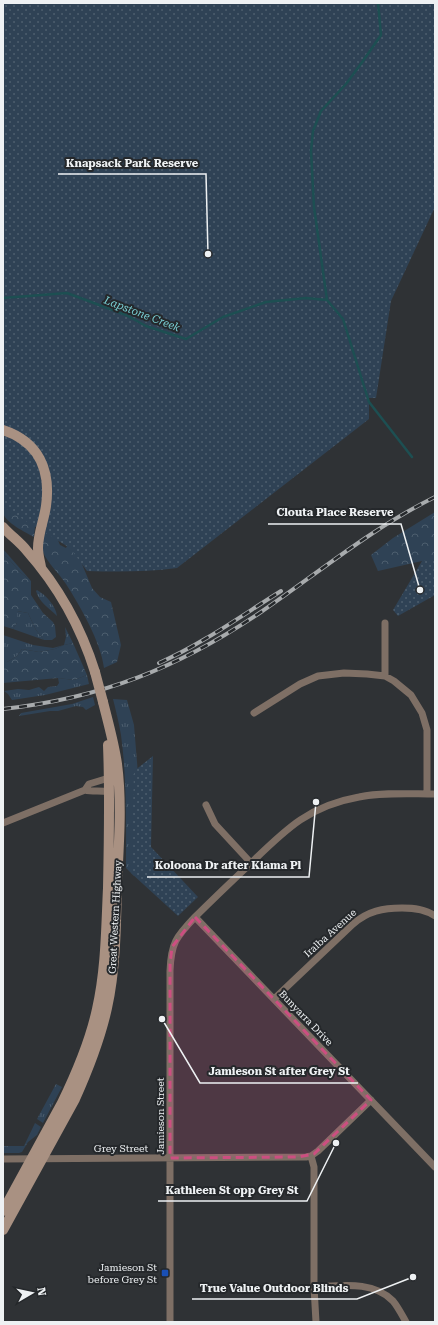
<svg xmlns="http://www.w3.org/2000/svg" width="438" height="1325" viewBox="0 0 438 1325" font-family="'Roboto Serif',serif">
  <defs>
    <pattern id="grass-tufts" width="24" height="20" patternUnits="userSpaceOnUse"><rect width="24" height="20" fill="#2f4255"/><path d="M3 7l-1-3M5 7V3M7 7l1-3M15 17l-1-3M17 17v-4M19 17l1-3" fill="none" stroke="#4d5e6e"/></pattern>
    <pattern id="forest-crowns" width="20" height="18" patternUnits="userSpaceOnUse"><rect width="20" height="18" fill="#2f4255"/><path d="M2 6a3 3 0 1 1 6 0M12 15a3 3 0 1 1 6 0" fill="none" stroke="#4d5e6e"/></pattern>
    <pattern id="park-dots" width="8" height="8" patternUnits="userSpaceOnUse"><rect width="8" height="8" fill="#2f4255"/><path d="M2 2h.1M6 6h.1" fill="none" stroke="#4d5e6e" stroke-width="1.8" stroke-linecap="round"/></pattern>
  </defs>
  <rect width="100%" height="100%" fill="#2f3235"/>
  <path fill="url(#grass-tufts)" d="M3,549L31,581L20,572L7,557L3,555Z
    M37,590C46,595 56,606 57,616C49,608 39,602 36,591Z
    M17,611L28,613L36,630L44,640L13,629L17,623Z
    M65,627L73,643L64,645L55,649L39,652L22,649L17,656L7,662H3V635L33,645L53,648L64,645L66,637Z
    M87,675L89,684L45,695L12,700L8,694L4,691L18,689L29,690L39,687L44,691L48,687L57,686L59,683L58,678L74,680Z
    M93,697L95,705L86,710L83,707L76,706L58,711H50L19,716L21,713L72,704Z
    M113,699L127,700L134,725L138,774L134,876L126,868C126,824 127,779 121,735C119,723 116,711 113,699Z
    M56,1084L62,1087L43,1123L37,1119Z
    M35,1123L41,1127L37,1135L28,1142L22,1152L19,1153H3V1146H24Z"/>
  <path fill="url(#forest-crowns)" d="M3,499L36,516L34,537C25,532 6,523 3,513C2,509 3,504 3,499Z
    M435,512V595L422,561L378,571L371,555L393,538Z
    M48,522L54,531L60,545L66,548L71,538L92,588L100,597L111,602L121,645L117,662L104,668C101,642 80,606 66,584C60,575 47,562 43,552C39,541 44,532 48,522Z
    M3,555L7,557L20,572L31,581V595L43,613L53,622L55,626L56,637L52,640H44L36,630L28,613L17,611V623L13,629L3,626Z
    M73,643L87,675L74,680L58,678L3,683V662H7L17,656L22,649L39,652L55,649L64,645Z"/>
  <path fill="url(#park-dots)" d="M3,3H435V207L391,301L376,398H369V419L177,568C147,572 118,572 87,571L70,548L3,507Z
    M435,558V595L398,616L393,610L422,561Z
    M153,756L151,847L198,897L178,916L131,873L134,771Z"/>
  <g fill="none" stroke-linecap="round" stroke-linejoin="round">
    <path stroke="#1d4f52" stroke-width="2.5" d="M3,298L67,293L126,315L146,326L186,339L223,317L266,302L306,298L327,300L343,319L369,402L412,457
      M327,300L314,207L311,151L313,131L321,111L346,84L363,61L381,35L378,3"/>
    <path stroke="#7e6f65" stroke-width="7" d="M385,676V623
      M254,713L300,684L318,676L344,673L367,674L385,676L394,681L411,695L422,713L427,730V794
      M85,790L89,784L112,777
      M206,805L215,824L251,863
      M3,823L85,790C93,792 101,790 109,792
      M195,917L435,1167
      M274,999L353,924C368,911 383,908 402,908C414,908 425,909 435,916
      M311,1156L314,1167V1287L316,1322
      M3,1159L306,1157L311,1156L318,1151L371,1100
      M314,1287C340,1286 373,1280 393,1301C398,1307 402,1315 406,1322
      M170,1322V971C171,943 176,937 195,917C213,899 231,882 250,864C285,830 308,806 359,797C384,792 410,794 435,794"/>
    <path stroke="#a99182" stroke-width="10" d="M3,430C39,442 51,470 46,506C44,520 38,534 38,548C38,555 40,561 41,567
      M3,527C11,536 20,542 27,551C58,586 81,627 95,672
      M3,1211L62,1103C77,1072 90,1042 97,1009C106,969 106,929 108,888C109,840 110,793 108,745
      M3,1230L75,1099C88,1070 100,1040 107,1008C116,967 116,924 117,882C119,843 122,802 117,764C114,743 108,722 103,702"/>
    <g stroke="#a8abad" stroke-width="4">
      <path id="rail" d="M159,663C202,644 241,616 281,591
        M3,709C102,698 178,668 261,612C318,573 372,528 435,497"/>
    </g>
    <use href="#rail" stroke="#25282b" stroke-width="2.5" stroke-dasharray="8" stroke-linecap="butt"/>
    <path stroke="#a99182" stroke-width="10" d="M95,672L103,702"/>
  </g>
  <path fill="#cd4e81" fill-opacity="0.2" stroke="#cd4e81" stroke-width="3" stroke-dasharray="8 5" stroke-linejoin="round" d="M195,917L371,1100L314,1154L298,1157L170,1158V964L172,947Z"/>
  <rect fill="#1a4fb4" stroke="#25282b" stroke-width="1.5" x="161" y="1269" width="8" height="8" rx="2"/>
  <g text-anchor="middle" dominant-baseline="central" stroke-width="4" stroke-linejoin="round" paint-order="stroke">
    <g font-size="10" fill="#eef1f3" stroke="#25282b">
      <text transform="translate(115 917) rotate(-87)">Great Western Highway</text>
      <text transform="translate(330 933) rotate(-42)">Iralba Avenue</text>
      <text transform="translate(306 1018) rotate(46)">Bunyarra Drive</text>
      <text transform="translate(160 1116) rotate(-90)">Jamieson Street</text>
      <text x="121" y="1148">Grey Street</text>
    </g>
    <g font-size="10" fill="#eef1f3" stroke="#25282b" text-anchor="end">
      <text x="157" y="1267">Jamieson St<tspan x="157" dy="12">before Grey St</tspan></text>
    </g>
    <g font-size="11" font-style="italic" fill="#79cfd3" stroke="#25282b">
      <text transform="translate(142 314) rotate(21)">Lapstone Creek</text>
    </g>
  </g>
  <path fill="none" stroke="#eef1f3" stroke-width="1.5" d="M208 254L206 174H58M420 590L401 524H268M316 802L309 877H147M162 1019L200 1083H358M336 1143L307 1201H158M413 1277L357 1299H192"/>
  <g fill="#eef1f3" stroke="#25282b" stroke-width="1.5">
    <circle cx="208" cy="254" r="4"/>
    <circle cx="420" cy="590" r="4"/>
    <circle cx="316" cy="802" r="4"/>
    <circle cx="162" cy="1019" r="4"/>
    <circle cx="336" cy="1143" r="4"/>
    <circle cx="413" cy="1277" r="4"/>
  </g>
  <g font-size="11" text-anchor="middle" font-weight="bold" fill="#eef1f3" stroke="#25282b" stroke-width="4" stroke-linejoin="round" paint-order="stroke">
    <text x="132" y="167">Knapsack Park Reserve</text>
    <text x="335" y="516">Clouta Place Reserve</text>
    <text x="228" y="869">Koloona Dr after Kiama Pl</text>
    <text x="279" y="1075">Jamieson St after Grey St</text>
    <text x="232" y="1194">Kathleen St opp Grey St</text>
    <text x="274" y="1292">True Value Outdoor Blinds</text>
  </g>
  <rect width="438" height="1325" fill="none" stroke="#eef1f3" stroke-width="8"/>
  <g transform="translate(32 1293) rotate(81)" stroke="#25282b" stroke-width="3" paint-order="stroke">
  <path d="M0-3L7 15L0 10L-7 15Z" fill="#eef1f3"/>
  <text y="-6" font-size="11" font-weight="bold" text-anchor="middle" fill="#eef1f3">N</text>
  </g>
</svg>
